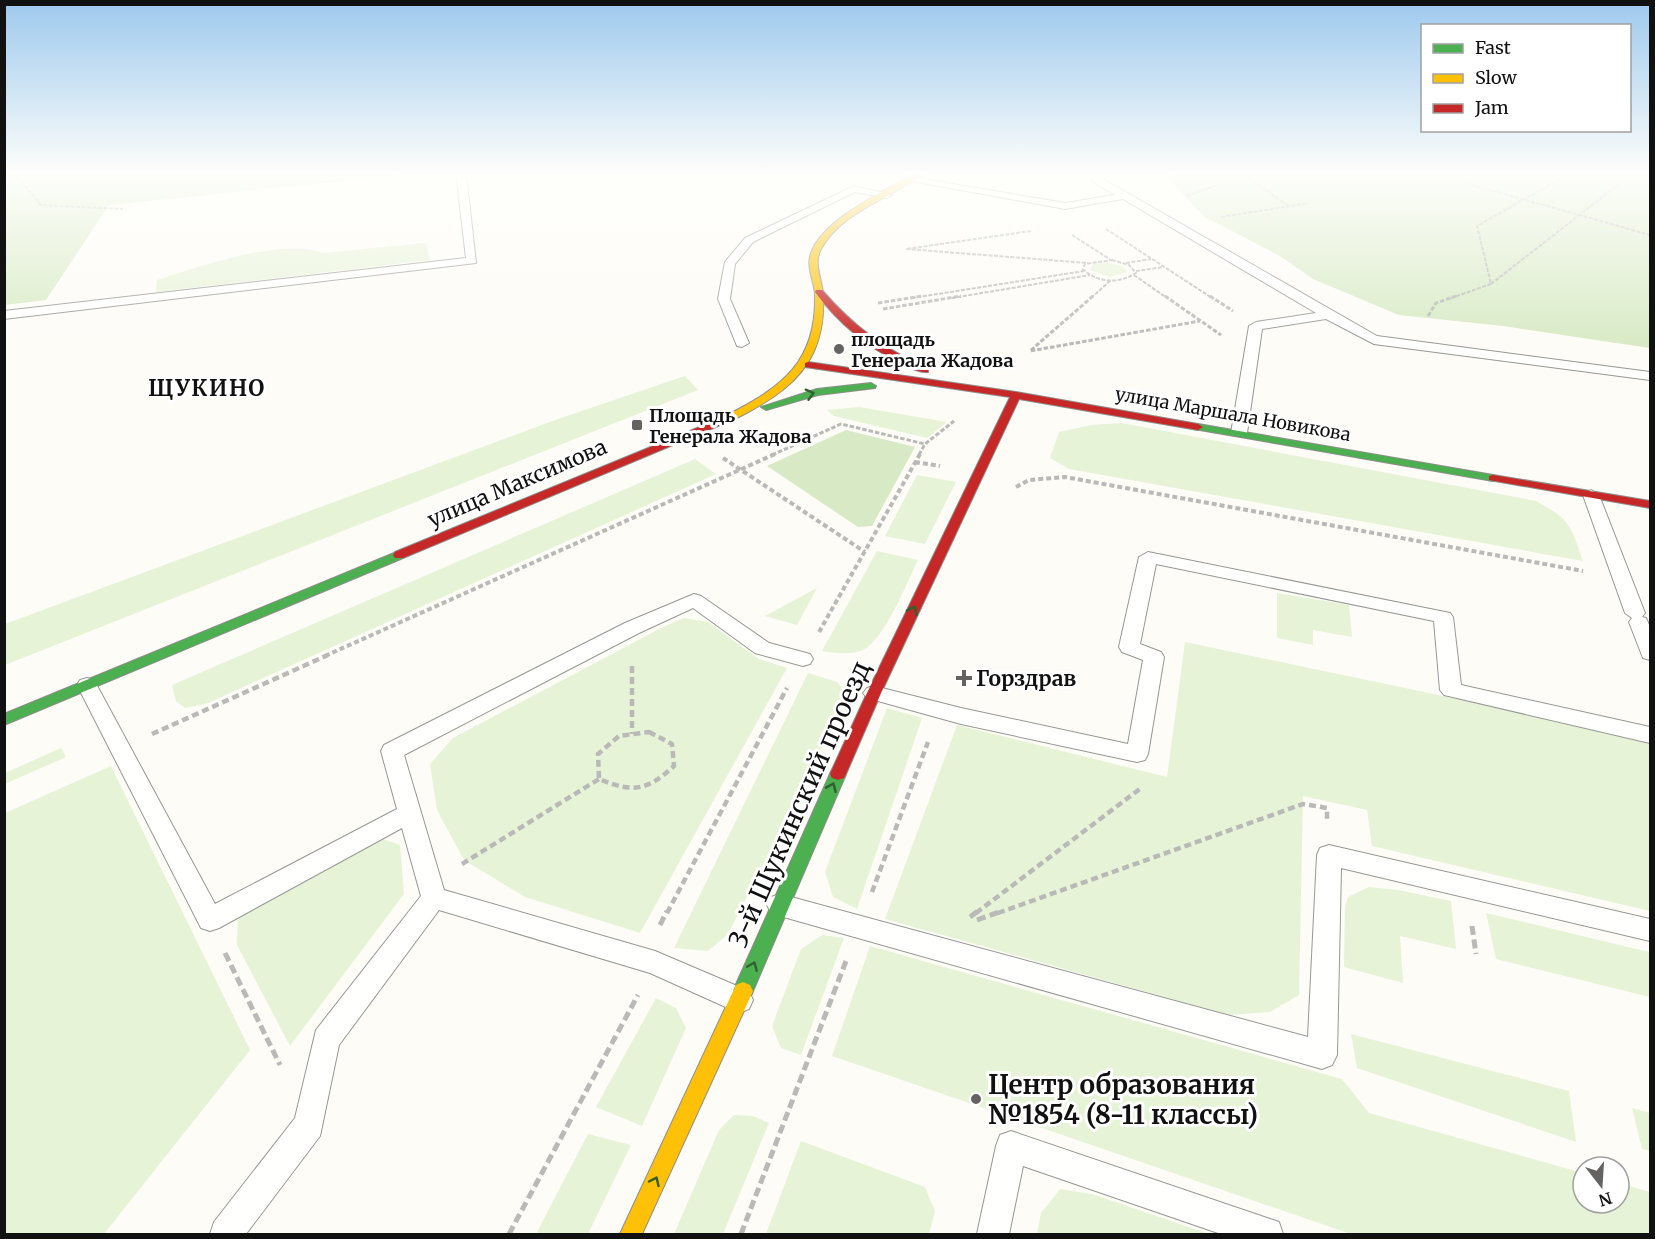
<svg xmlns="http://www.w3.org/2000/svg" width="1655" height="1239" viewBox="0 0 1655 1239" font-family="Merriweather,serif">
  <rect width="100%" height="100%" fill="#fdfcf7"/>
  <path fill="#e7f3d7" d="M426,243L430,260L156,292L157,280C198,267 282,237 323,253Z
    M1107,262L1122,266L1127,272L1110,277L1090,270L1093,264Z
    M685,376L698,390L5,665V624L558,419Z
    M859,407L947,422L927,438L834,416L827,410Z
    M1122,423L1536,501C1570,519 1571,526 1583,561L1069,469L1050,458L1059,432L1092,425Z
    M695,459L716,474L208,703L185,708L176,701L172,685Z
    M917,475L956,482L925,544L885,536Z
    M877,551L918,560C907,582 885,639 863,650C852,655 833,653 822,651Z
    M817,588L797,625L765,616Z
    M1277,593L1349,605L1352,637L1313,630V645L1277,638Z
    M684,618L708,622L759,659L787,668L640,933L525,897L464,860L437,810L430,764L453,738L661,628Z
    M1185,642L1650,739V911L1372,846L1367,810L1303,796L1299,995L1270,1012L1229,1015L885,919L957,725L1167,777Z
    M808,673L837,682L845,691L844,704L728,934L708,951L674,948Z
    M887,708L922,718L857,909L833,897L825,872Z
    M61,748L66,757L5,784V773Z
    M111,766L250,1050L104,1234H5V813Z
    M380,838L400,845L404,894L290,1046L237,945L238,914Z
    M1369,887L1398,890L1451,901L1456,949L1400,936L1403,983L1344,967L1345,906L1348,897Z
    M1486,913L1649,952L1650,997L1496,959Z
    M822,935L844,938L801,1055L781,1048L772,1026L801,949Z
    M870,946L1342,1079L1369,1113L1583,1173V1203H1619V1183L1650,1192V1234H1351L832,1056Z
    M656,998L676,1008L686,1028L642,1126L596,1107Z
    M1351,1034L1569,1091L1576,1142L1357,1068Z
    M1632,1108L1650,1113V1151L1642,1149Z
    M734,1115L753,1116L769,1123L723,1234H674L719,1130Z
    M588,1134L631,1145L588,1234H536Z
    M801,1141L925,1187L935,1211L929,1234H766Z
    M1060,1189L1092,1194L1209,1234H1037L1041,1213Z"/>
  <path fill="#d8eac5" d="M5,173H423L109,205L46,300L5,305Z
    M1169,173H1650V348L1503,326L1399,315L1313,279L1280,256L1205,217L1169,180Z
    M846,430L915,447L872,526L858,527L767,466Z"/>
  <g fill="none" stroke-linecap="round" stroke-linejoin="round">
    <g stroke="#979795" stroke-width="2">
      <path id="lane" d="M456,173H466L476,263L4,319V311L466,258Z
        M1098,173H1109L1103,179L1377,336L1650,372V380L1374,344L1326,319L1262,329L1247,433L1244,436H1234L1231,433L1249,326L1256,322L1316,313L1123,199L1065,209L906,180L911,177L1065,203L1115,195L1093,182L1092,180Z
        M854,186L892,195L887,198L855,192L753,242L735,264L730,299L749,343L742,347L737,346L718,299L725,262L745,238Z
        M1591,490L1599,495L1645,613L1642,617L1646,618L1650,627V660L1643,658L1629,622L1632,618L1625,613L1583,495Z
        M1148,552L1450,613L1453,617L1461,685L1650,727V743L1444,695L1440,690L1434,621L1156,564L1140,644L1161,652L1164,657L1148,754L1145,760L1137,762L961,724L867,698L863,693L867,688L874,686L961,708L1128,744L1143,660L1122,652L1119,647L1139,557Z
        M694,594L701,596L769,643L810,654L813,659L810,664L803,666L755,653L693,608L639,633L404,755L444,890L655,951L749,991L753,1000L749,1009L739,1013L650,973L439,910L339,1045L320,1136L246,1234H210L214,1222L295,1118L316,1030L421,896L402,828L219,928L210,931L201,928L77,685L80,680L87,678L94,680L215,904L397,809L381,751L384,745L625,623Z
        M1329,845L1650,919V941L1341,868L1337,1055L1332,1065L1322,1069L780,916L771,913L767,905L771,897L780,894L1308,1037L1317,855L1320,848Z
        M1011,1131L1267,1218L1279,1222L1283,1234H1221L1023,1166L1009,1234H977L996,1146L1000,1135Z"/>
    </g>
    <g stroke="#8e8d8b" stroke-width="2">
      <path id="fast" d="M871,383L876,386L875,388L818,395L766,410L761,407L817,389Z
        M1198,424L1493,475L1499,478L1493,481L1194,429V425Z
        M399,551L405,555L403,558L4,725V714Z
        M838,768L844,770L846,774L753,991L750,997L743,1000L736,997L733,991L830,774L832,770Z"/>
    </g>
    <g stroke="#8e8d8b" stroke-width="2">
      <path id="slow" d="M915,173H924C892,198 842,211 821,249C813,263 822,279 823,294C827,362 791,391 735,419H727V415C783,387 817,361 815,294C814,281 806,266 811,253C824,218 884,192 915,173Z
        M743,982L750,985L753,991L642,1234H620L736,985Z"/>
    </g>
    <g stroke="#8e8d8b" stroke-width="2">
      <path id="jam" d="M816,290H822C853,326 885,350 928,368V372C920,373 910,368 902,364C867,347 838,323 815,292Z
        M808,362L1016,392L1198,424L1203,427L1198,430L1019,399L881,693L846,774L844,778L838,780L832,778L830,774L867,693L1010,397L805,367V363Z
        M731,414L736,417L735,419L403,558H395L393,555L395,552Z
        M1493,475L1650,501V508L1489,480V476Z"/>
    </g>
    <path stroke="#b9b9b8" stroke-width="2" stroke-dasharray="4 1.5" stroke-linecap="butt" d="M14,173L41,205L123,209
      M1179,173L1209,179L1237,176
      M1430,173L1650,235
      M1245,175L1258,173
      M1187,196L1244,175L1289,206
      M1221,217L1309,203
      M1106,229L1212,298
      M1031,231L906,249L1088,263
      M1072,235L1111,260
      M1112,260L1129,265L1136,273C1119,284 1097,283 1083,269L1085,264Z
      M1126,263L1151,259
      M1136,271L1164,267
      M1134,275L1167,298
      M1491,284L1633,173
      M912,298L1084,271
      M952,298L1090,275
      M1091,298L1111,280
      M1451,298L1491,284L1477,226L1562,178L1564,173"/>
    <path stroke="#b9b9b8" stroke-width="3" stroke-dasharray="4.5 2" stroke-linecap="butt" d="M1093,296L1030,351L1200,321
      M1165,296L1221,335
      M1210,296L1233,311
      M878,303L922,296
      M883,309L961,296
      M1428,316L1436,303L1456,296
      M772,455L841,424L925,444
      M919,455L925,444L954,421"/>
    <path stroke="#b9b9b8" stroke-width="4" stroke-dasharray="5 3" stroke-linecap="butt" d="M723,458L865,552
      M915,462L940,466
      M1016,487L1029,480L1065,477L1583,571
      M819,632L920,454
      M325,656L775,454"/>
    <path stroke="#b9b9b8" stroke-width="4.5" stroke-dasharray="7 4" stroke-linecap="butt" d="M632,666V734
      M649,732L672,744L674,766C647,791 633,793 599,779L598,754L619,736Z
      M152,734L328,655
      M462,864L599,779
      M872,892L928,742
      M667,913L787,688
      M976,913L1141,788
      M998,913L1303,804L1327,808V820"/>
    <path stroke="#b9b9b8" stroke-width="5" stroke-dasharray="9 4.5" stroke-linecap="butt" d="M970,917L978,911
      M977,920L1002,911
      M660,925L667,911
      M1472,926L1476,954
      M225,953L280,1065
      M509,1234L638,995
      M741,1234L846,961"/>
    <use href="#lane" fill="#fffffe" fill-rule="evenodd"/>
    <use href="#fast" fill="#4caf50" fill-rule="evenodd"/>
    <use href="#slow" fill="#ffc107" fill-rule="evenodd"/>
    <use href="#jam" fill="#c62828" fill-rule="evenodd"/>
  </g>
  <defs><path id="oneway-chevron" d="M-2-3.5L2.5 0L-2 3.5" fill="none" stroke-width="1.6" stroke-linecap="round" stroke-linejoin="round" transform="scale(1.5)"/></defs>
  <g stroke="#2e6030">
    <use href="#oneway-chevron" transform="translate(810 394) rotate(-15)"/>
    <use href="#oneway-chevron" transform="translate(913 610) rotate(-65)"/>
    <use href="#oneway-chevron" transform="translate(832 787) rotate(-66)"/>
    <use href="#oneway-chevron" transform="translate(753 966) rotate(-67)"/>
    <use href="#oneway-chevron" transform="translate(655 1181) rotate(-65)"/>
  </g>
  <linearGradient id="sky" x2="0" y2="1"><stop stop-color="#9dc9ee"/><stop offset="0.5" stop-color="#fefefb"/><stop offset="1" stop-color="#fefefb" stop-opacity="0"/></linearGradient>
  <rect width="1655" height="347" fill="url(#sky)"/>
  <g fill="#646362" stroke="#fff" stroke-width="2">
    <circle cx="839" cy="349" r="6"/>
    <rect x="631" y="419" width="12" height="12" rx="3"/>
    <path d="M961 669h6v6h6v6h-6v6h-6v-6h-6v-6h6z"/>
    <circle cx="976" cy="1099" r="6"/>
  </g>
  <g text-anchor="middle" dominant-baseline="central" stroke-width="6" stroke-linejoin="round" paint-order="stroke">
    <g font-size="18" font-weight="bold" fill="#111" stroke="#fff" text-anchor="start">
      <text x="851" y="339">площадь<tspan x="851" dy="21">Генерала Жадова</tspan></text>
      <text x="649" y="415">Площадь<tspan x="649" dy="21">Генерала Жадова</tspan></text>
    </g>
    <g font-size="18" fill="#111" stroke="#fff">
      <text transform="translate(1233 414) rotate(10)">улица Маршала Новикова</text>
    </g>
    <g font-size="21" fill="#111" stroke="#fff">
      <text transform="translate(517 483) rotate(-23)">улица Максимова</text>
    </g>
    <g font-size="21" font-weight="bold" fill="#111" stroke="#fff" text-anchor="start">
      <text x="976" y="678">Горздрав</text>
    </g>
    <g font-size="22" font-weight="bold" letter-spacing="1.5" fill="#111" stroke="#fff">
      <text x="207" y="388">ЩУКИНО</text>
    </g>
    <g font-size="26" fill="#111" stroke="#fff">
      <text transform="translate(799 804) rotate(-66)">3-й Щукинский проезд</text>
    </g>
    <g font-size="26" font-weight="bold" fill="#111" stroke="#fff" text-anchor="start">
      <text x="988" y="1084">Центр образования<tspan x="988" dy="30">№1854 (8-11 классы)</tspan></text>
    </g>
  </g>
  <rect width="1655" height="1239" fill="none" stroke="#111111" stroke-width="12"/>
  <rect x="1421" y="24" width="210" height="108" fill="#ffffff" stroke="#a0a0a0" stroke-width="1.5"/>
  <rect x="1433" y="44" width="30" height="9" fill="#4caf50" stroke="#a0a0a0" stroke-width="1.5"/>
  <text x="1475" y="54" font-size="18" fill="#111111">Fast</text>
  <rect x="1433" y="74" width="30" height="9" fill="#ffc107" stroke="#a0a0a0" stroke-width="1.5"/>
  <text x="1475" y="84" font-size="18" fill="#111111">Slow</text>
  <rect x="1433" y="104" width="30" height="9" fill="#c62828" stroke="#a0a0a0" stroke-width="1.5"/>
  <text x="1475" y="114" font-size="18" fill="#111111">Jam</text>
  <g transform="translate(1601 1185) rotate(163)"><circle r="28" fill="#ffffff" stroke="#a0a0a0" stroke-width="1.5"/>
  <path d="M0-4.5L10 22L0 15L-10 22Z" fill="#646362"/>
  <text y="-9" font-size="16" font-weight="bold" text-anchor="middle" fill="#111111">N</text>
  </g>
</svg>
